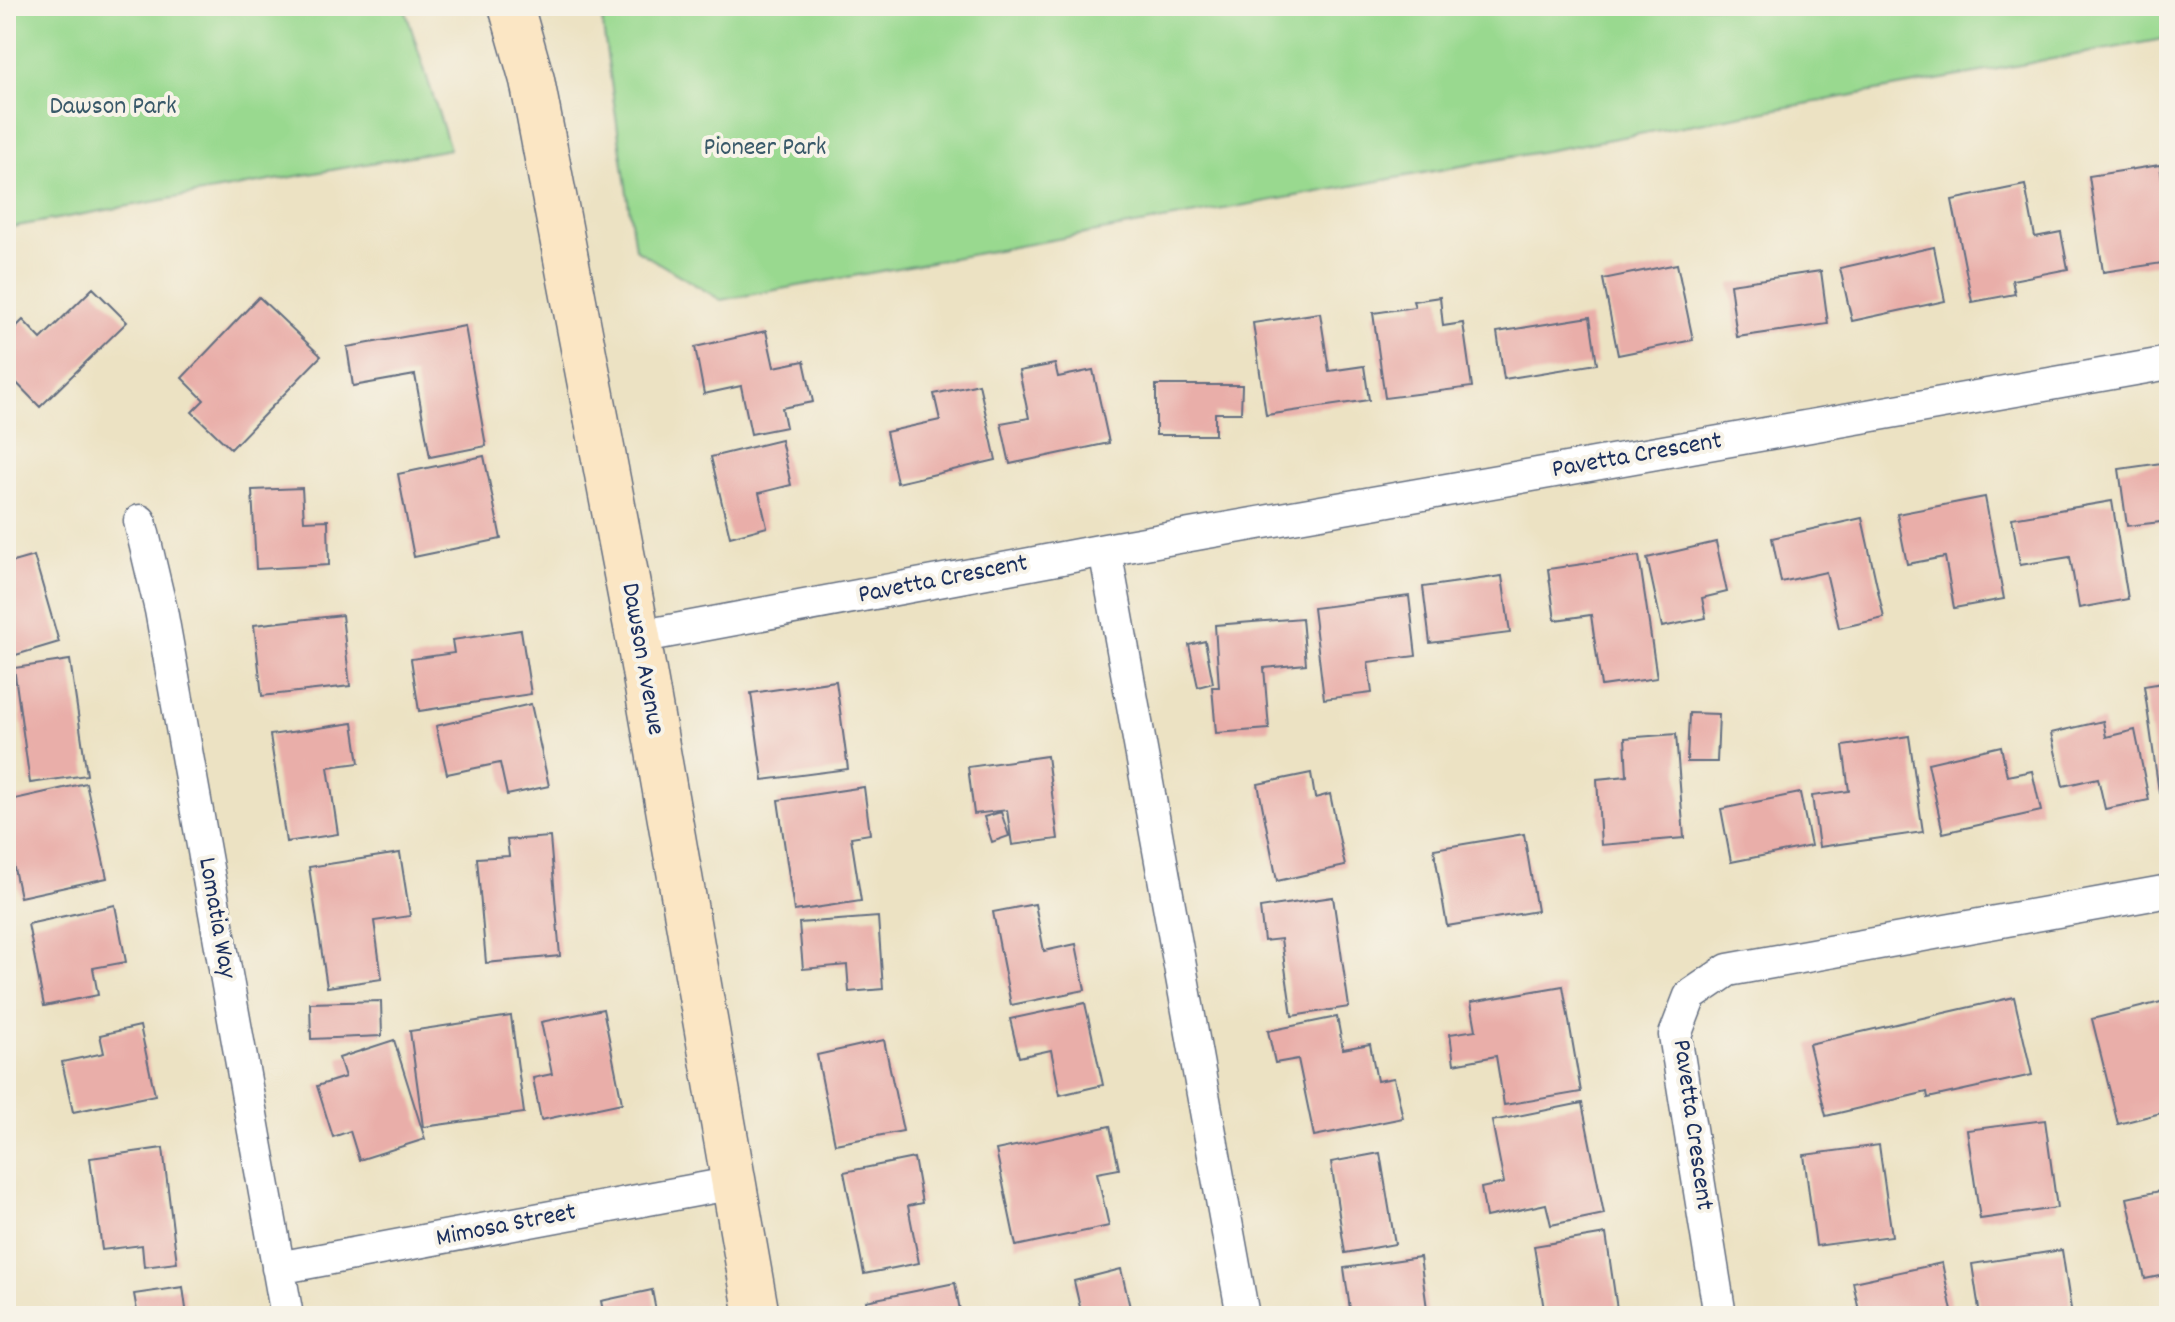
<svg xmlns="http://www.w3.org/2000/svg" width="2175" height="1322" viewBox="0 0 2175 1322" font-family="Dekko,sans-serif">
  <rect width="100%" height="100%" fill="#f7f3e8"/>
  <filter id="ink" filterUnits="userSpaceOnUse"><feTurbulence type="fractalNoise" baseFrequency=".0125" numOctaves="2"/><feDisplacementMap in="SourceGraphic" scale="16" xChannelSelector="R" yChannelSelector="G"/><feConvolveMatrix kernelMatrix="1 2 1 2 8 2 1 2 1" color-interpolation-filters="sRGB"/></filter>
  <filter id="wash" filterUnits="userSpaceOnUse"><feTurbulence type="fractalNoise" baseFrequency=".006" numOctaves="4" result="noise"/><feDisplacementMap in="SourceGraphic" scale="32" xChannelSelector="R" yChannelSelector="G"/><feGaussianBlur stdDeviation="1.8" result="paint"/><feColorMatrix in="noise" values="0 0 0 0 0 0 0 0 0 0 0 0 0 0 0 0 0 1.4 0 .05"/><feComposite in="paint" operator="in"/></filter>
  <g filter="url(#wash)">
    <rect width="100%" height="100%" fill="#ece2c3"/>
    <path fill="#99d98f" stroke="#5a8476" stroke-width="2" d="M6,6H404L450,149L6,228Z
      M600,6H2169V38L721,300L635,249Z"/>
    <g id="blocks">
      <path fill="#e9aea9" d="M2160,165L2169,227V262L2103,272L2089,176Z
        M2025,185L2035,237L2061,232L2068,269L2012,280L2015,294L1972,302L1952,200Z
        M1934,247L1945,301L1852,321L1840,268Z
        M1677,264L1693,340L1618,355L1603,279Z
        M1821,271L1828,324L1737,337L1730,284Z
        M93,288L127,322L40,407L6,372V337L23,320L41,339Z
        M259,297L321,356L231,449L192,412L204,400L182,378Z
        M1440,297L1443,326L1463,323L1472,387L1385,398L1373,313L1415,307L1413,301Z
        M1320,313L1329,371L1364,366L1369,400L1266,415L1253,323Z
        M1590,317L1597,364L1504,379L1497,332Z
        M465,326L486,446L430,457L415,375L353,386L347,347Z
        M766,331L774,367L804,361L813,402L782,408L786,427L751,434L741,386L704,394L695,347Z
        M1055,364L1058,377L1093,370L1109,443L1010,464L1001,423L1029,418L1019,371Z
        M979,384L996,460L897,483L886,432L940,420L934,394Z
        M1156,385H1242L1241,413H1215V435H1156Z
        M781,440L791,485L759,493L767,527L730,537L711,457Z
        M484,456L501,539L414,557L398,474Z
        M2169,462V521L2127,526L2119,469Z
        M302,488L304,521L328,520L329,565L256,569L252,490Z
        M1985,497L2004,599L1954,608L1945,557L1907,564L1897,514Z
        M2112,501L2128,599L2079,608L2070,557L2020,565L2012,518Z
        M1862,518L1884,618L1839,628L1826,572L1781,582L1772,538Z
        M1716,542L1727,592L1702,598L1706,618L1662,627L1647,558Z
        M34,556L59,642L6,658V564Z
        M1639,556L1657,678L1601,686L1591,615L1555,620L1548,569Z
        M1502,576L1510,633L1430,643L1423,587Z
        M1409,596L1416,656L1368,662L1372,693L1324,699L1313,608Z
        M342,615L350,686L262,696L254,625Z
        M1302,618L1306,664L1264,668L1269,729L1216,733L1212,687H1219L1215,625Z
        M521,630L531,694L419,711L411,659L454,653L452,640Z
        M1205,641L1213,683L1198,687L1189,645Z
        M70,660L87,775L30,783L14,668Z
        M836,681L848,769L763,780L751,693Z
        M2169,682V791L2159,792L2144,686Z
        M531,704L549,786L507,795L500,763L447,774L436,726Z
        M1689,713L1719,714L1717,762H1687Z
        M2103,721L2106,737L2135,730L2149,800L2105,809L2098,778L2063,786L2051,733Z
        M353,723L359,763L328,767L338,834L286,842L270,735Z
        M1676,734L1684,838L1601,845L1597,779L1627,776L1625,738Z
        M1909,736L1923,832L1819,847L1812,796L1849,791L1843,746Z
        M2001,746L2007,776L2032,771L2041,811L1943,833L1928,763Z
        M1047,756L1058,839L1012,845L1007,810L974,814L968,767Z
        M1311,773L1315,798L1330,794L1345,866L1277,881L1258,784Z
        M86,783L107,878L20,897L6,830V801Z
        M864,787L870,834L851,837L861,901L794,911L778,800Z
        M1800,793L1811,846L1731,862L1721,809Z
        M1001,812L1009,836L992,842L984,817Z
        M1524,834L1537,911L1447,926L1434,849Z
        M550,837L560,956L486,963L477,858L509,856L507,840Z
        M400,853L410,916L374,921L382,979L327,987L309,867Z
        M1333,897L1349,1007L1292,1016L1281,939L1264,941L1260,908Z
        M1035,904L1044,951L1076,944L1085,990L1011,1005L993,912Z
        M115,905L126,962L93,968L98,995L44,1006L28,924Z
        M878,917L883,989L849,992L847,965L803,969L799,923Z
        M1563,986L1581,1092L1504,1105L1496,1056L1454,1064L1450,1034L1476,1030L1471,1002Z
        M2014,997L2032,1075L1928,1098L1927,1092L1826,1116L1809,1044Z
        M2169,1000V1111L2118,1124L2092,1019Z
        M381,1001L382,1036L311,1039L310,1003Z
        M1085,1003L1103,1085L1060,1095L1051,1050L1019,1057L1010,1019Z
        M603,1009L622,1103L541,1120L533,1078L552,1074L541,1022Z
        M511,1016L524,1113L423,1127L410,1031Z
        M1337,1017L1343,1049L1370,1044L1377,1081L1394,1078L1403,1118L1314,1136L1298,1059L1275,1063L1268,1031Z
        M140,1026L155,1095L73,1112L62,1062L104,1053L100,1035Z
        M394,1040L425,1139L359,1160L350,1131L333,1137L317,1086L345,1077L339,1058Z
        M884,1040L903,1131L835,1144L817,1055Z
        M1582,1103L1604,1214L1551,1225L1546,1204L1486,1217L1481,1188L1504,1183L1492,1121Z
        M2045,1120L2057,1208L1980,1219L1967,1130Z
        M1110,1126L1119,1169L1097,1173L1109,1226L1016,1246L996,1150Z
        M1879,1145L1892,1236L1816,1246L1804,1155Z
        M163,1148L177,1263L144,1267L142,1245L102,1250L90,1158Z
        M1380,1153L1395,1244L1345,1253L1331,1162Z
        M914,1158L922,1203L908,1206L919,1263L864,1274L844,1172Z
        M2169,1189V1274L2145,1279L2127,1198Z
        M1606,1234L1618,1316H1545L1534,1246Z
        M2062,1250L2072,1316H1980L1972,1264Z
        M1420,1257L1428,1316H1351L1344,1268Z
        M1942,1263L1953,1316H1860L1853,1282Z
        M1121,1269L1132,1316H1082L1074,1281Z
        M955,1283L961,1316H869L866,1301Z
        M183,1287L187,1316H138L134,1294Z
        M652,1290L657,1316H604L601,1301Z"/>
    </g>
  </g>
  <g filter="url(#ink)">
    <use href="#blocks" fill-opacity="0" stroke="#646e81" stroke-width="2"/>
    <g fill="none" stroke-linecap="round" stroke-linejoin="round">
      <g stroke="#646e81" stroke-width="35">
        <path id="minor" d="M140,521L161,610L287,1316
          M1105,550L1243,1316
          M638,637L1105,550L2169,363
          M278,1268L734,1183
          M1720,1316L1675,1035L1690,996L1728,970L2169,891"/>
      </g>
      <g stroke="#646e81" stroke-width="47">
        <path id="secondary" d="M511,6L532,80L638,637L757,1316"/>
      </g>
      <use href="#minor" stroke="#fff" stroke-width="32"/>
      <use href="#secondary" stroke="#fbe6c4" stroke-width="44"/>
    </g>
  </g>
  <g text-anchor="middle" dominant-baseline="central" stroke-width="8" stroke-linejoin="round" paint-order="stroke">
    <g font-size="26" fill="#3a5a6a" stroke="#f7f3e8">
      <text x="113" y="107">Dawson Park</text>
      <text x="765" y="148">Pioneer Park</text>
    </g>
    <g font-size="26" fill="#1b2f5e" stroke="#f7f3e8">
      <text transform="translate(1637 456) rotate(-10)">Pavetta Crescent</text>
      <text transform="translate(943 580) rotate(-11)">Pavetta Crescent</text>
      <text transform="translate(642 659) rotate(80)">Dawson Avenue</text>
      <text transform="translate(216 918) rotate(80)">Lomatia Way</text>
      <text transform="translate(1692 1125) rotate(82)">Pavetta Crescent</text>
      <text transform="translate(506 1226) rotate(-11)">Mimosa Street</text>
    </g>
  </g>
  <rect width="2175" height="1322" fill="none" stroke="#f7f3e8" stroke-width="32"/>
</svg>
